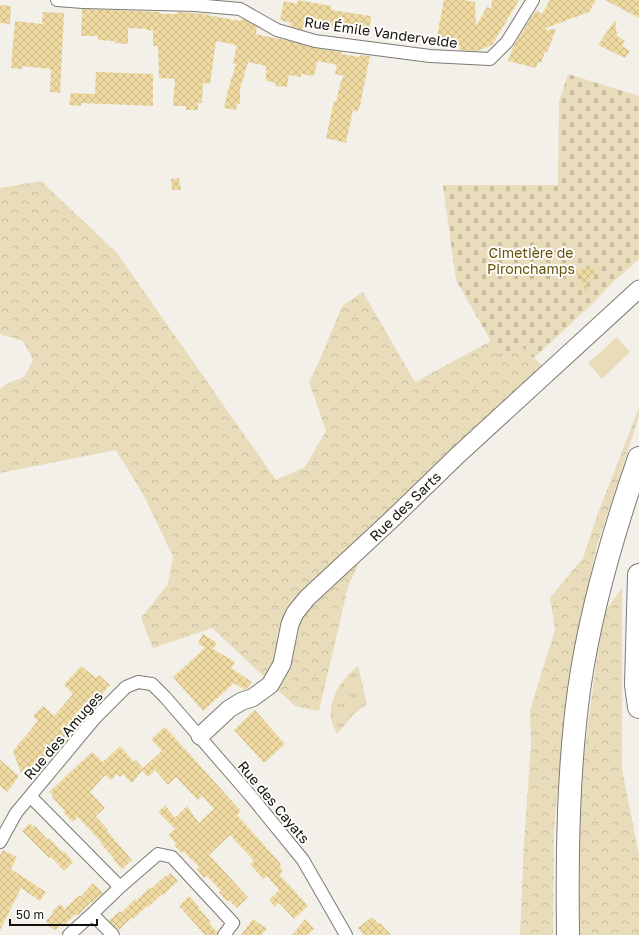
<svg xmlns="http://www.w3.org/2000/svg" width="639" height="935" viewBox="0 0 639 935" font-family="'Golos Text',sans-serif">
  <defs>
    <pattern id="forest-crowns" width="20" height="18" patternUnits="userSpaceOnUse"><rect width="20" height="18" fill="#e9dcba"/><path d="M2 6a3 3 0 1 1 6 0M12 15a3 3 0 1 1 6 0" fill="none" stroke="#c7bc9f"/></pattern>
    <pattern id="cemetery-stones" width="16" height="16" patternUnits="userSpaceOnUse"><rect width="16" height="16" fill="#e9dcba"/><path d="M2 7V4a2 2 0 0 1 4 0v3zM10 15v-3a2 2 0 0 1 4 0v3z" fill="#c7bc9f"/></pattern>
    <pattern id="park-tufts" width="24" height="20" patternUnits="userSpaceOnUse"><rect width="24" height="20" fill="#e9dcba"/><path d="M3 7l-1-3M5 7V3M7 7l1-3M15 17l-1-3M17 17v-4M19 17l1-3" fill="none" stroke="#c7bc9f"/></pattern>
    <pattern id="building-cross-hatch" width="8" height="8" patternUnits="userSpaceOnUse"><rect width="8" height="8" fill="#eed9a1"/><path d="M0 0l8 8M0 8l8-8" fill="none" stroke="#cbb989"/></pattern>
  </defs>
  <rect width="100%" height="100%" fill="#f3f0e9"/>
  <path fill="url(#forest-crowns)" d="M41,181L117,253L276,480L305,467L326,431L309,382L319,362L342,306L363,292L415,382L491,341L500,357L520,345L544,367L375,528L348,587L319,711L295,706L212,628L153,648L141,618L168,584L173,556L144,496L116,450L0,473V389L6,384L24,377L33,360L23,341L0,334V188Z
    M639,408V416L596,549L569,675L554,830L553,935H520L524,843L531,744L530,710L555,630L550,598L583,558L597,516Z
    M622,588V769L639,856V935H578V797L597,657L605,611Z"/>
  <path fill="url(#cemetery-stones)" d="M568,74L639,96V259L615,280L593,303L534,358L520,345L500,357L456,280L443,185H558L559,102Z"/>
  <path fill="url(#park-tufts)" d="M358,666L367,704L353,715L337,734C336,730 333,726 332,723C326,701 342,678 358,666Z"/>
  <path fill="#e9dcba" d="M617,337L630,352L602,379L588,363Z"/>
  <path fill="url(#building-cross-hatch)" d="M298,0L331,6V10L371,16L369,33L329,27V31L304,27L303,30L290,26L291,23L280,20L284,1L297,4Z
    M444,0H463L475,2L476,26L487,7L491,9L492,0H519L492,45L477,51L459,50L460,45L436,41Z
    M550,0H596L589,12L546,28V30L556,29L547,53L545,52L541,63L538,62L536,68L508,61L514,45L536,10L542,14Z
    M605,0H639V18Z
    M0,5L11,6L10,24L0,23Z
    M82,9L160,12V14H178V12L207,14V15L240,21V20H245L257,27L256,34L274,38L286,40L314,48L341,52V54L360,57L361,55L370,56L360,106L357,112L353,110L346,143L326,138L334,101L336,102L341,81L344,76L335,74L337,65L317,61L314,76L301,74V77L289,75L287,87L275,86L276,83H274V82L266,81V66L248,62L240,89V104L237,103L236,110L224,108L228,90L236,64L233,63L237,45L216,41L210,84L203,83L202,103H198V110H186V106H173L175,79L159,78L158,46H153V30L148,31L147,29L128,28V44L115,43V41L98,40V36H81Z
    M43,12L64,13L60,93L50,92L51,69L22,66V69L11,68L15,21L42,24Z
    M615,20L617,36L625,41L622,46L630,51L625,58L598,45Z
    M96,72L153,74V106L81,103V106L69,105L71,93L95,94Z
    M179,178L181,190H172L171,179Z
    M592,266L591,268L595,269L594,278L589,277L586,293L580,275L570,273Z
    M203,634L217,643L213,649L235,662L231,668L252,682L247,689L245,690L234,683L203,711L173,677L205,648L198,643Z
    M81,666L96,678L99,675L110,685L65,738L62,736L32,771L27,766L21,773L13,751L38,721L33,716L43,706L54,716L73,694L64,685Z
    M255,710L285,744L264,763L234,730Z
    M165,727L241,811L237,815L281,864L279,866L283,871L279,874L308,906L294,919L279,903L275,907L269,900L279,890L267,876L263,879L250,864L254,861L230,835L209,855L248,897L237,908L229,900L227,901L219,893L221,891L207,876L204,878L197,869L199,867L184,852L182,853L174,845L176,843L168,835L175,829L158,812L165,805L175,818L187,806L199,823L214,809L202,796L198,800L176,777L168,785L155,770L148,777L142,771L132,783L123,774L120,777L117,774L111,780L105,775L90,792L105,808L96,816L108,830L107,831L132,860L122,869L113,859L114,858L101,844L102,843L78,817L73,822L63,812L65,811L52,797L53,795L49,792L92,752L103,762L120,746L134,762L136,760L143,768L162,751L151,739Z
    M0,760L19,776L7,792L0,786Z
    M30,823L33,827L35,826L48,840L49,838L62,852L64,851L73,862L64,871L51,857L49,858L22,831Z
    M3,850L17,857L11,869L46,892L40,901L21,888L0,930V855Z
    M170,873L178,881L163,895L162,894L148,907L147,906L133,919L132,917L119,930L109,921L120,911L121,913L135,899L136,901L150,887L151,889L165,876L166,877Z
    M93,883L103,893L92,903L91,902L78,915L76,914L62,927L61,925L55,930L49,927L46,921L53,914L52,912L60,904L65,909L79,895L80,897Z
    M189,896L199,907L198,908L211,922L209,923L217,932V935H205L179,906Z
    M372,917L379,924L380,923L391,935H364L358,928Z
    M253,919L267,929L261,935H241Z
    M305,919L314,929L307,935H292Z"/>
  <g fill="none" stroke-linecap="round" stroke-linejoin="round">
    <g stroke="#7c7a73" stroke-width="14">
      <path id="street" d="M57,0L83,2L195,5L240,9L277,30L315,41L430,56L490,59L507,42L533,0
        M30,796L120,887L158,854L172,857L233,923L224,935
        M0,842L16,813L95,718L126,687L138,682L152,684L165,697L250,795L303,860L346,935
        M69,935L92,914
        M113,935L92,914L120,887"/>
    </g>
    <g stroke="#7c7a73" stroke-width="19">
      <path id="secondary" d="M200,736L229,709L242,701L252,698L270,685L282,664L290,624L295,613L307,598L391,520L458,455L639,289"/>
    </g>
    <g stroke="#7c7a73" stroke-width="24">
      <path id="highway" d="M639,575L636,685L639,707
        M568,935C567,853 568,771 579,690C590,611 613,533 639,458"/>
    </g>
    <use href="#street" stroke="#fff" stroke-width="12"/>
    <use href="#secondary" stroke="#fff" stroke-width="17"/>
    <use href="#highway" stroke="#fff" stroke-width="22"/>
  </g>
  <g text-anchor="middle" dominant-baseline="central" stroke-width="4" stroke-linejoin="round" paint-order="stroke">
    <g font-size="14" fill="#12110e" stroke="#fffdf9">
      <text transform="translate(381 32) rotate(8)">Rue Émile Vandervelde</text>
      <text transform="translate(405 506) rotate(-44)">Rue des Sarts</text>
      <text transform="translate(63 735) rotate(-49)">Rue des Amuges</text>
      <text transform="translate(274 802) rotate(50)">Rue des Cayats</text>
    </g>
    <g font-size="14" fill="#67510f" stroke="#fffdf9">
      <text x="531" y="252">Cimetière de<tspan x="531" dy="16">Pironchamps</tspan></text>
    </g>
  </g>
  <path d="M10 919v6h87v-6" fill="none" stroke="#12110e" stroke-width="2"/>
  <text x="16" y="919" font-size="12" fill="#12110e" stroke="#fffdf9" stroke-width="3" paint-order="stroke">50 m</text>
</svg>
